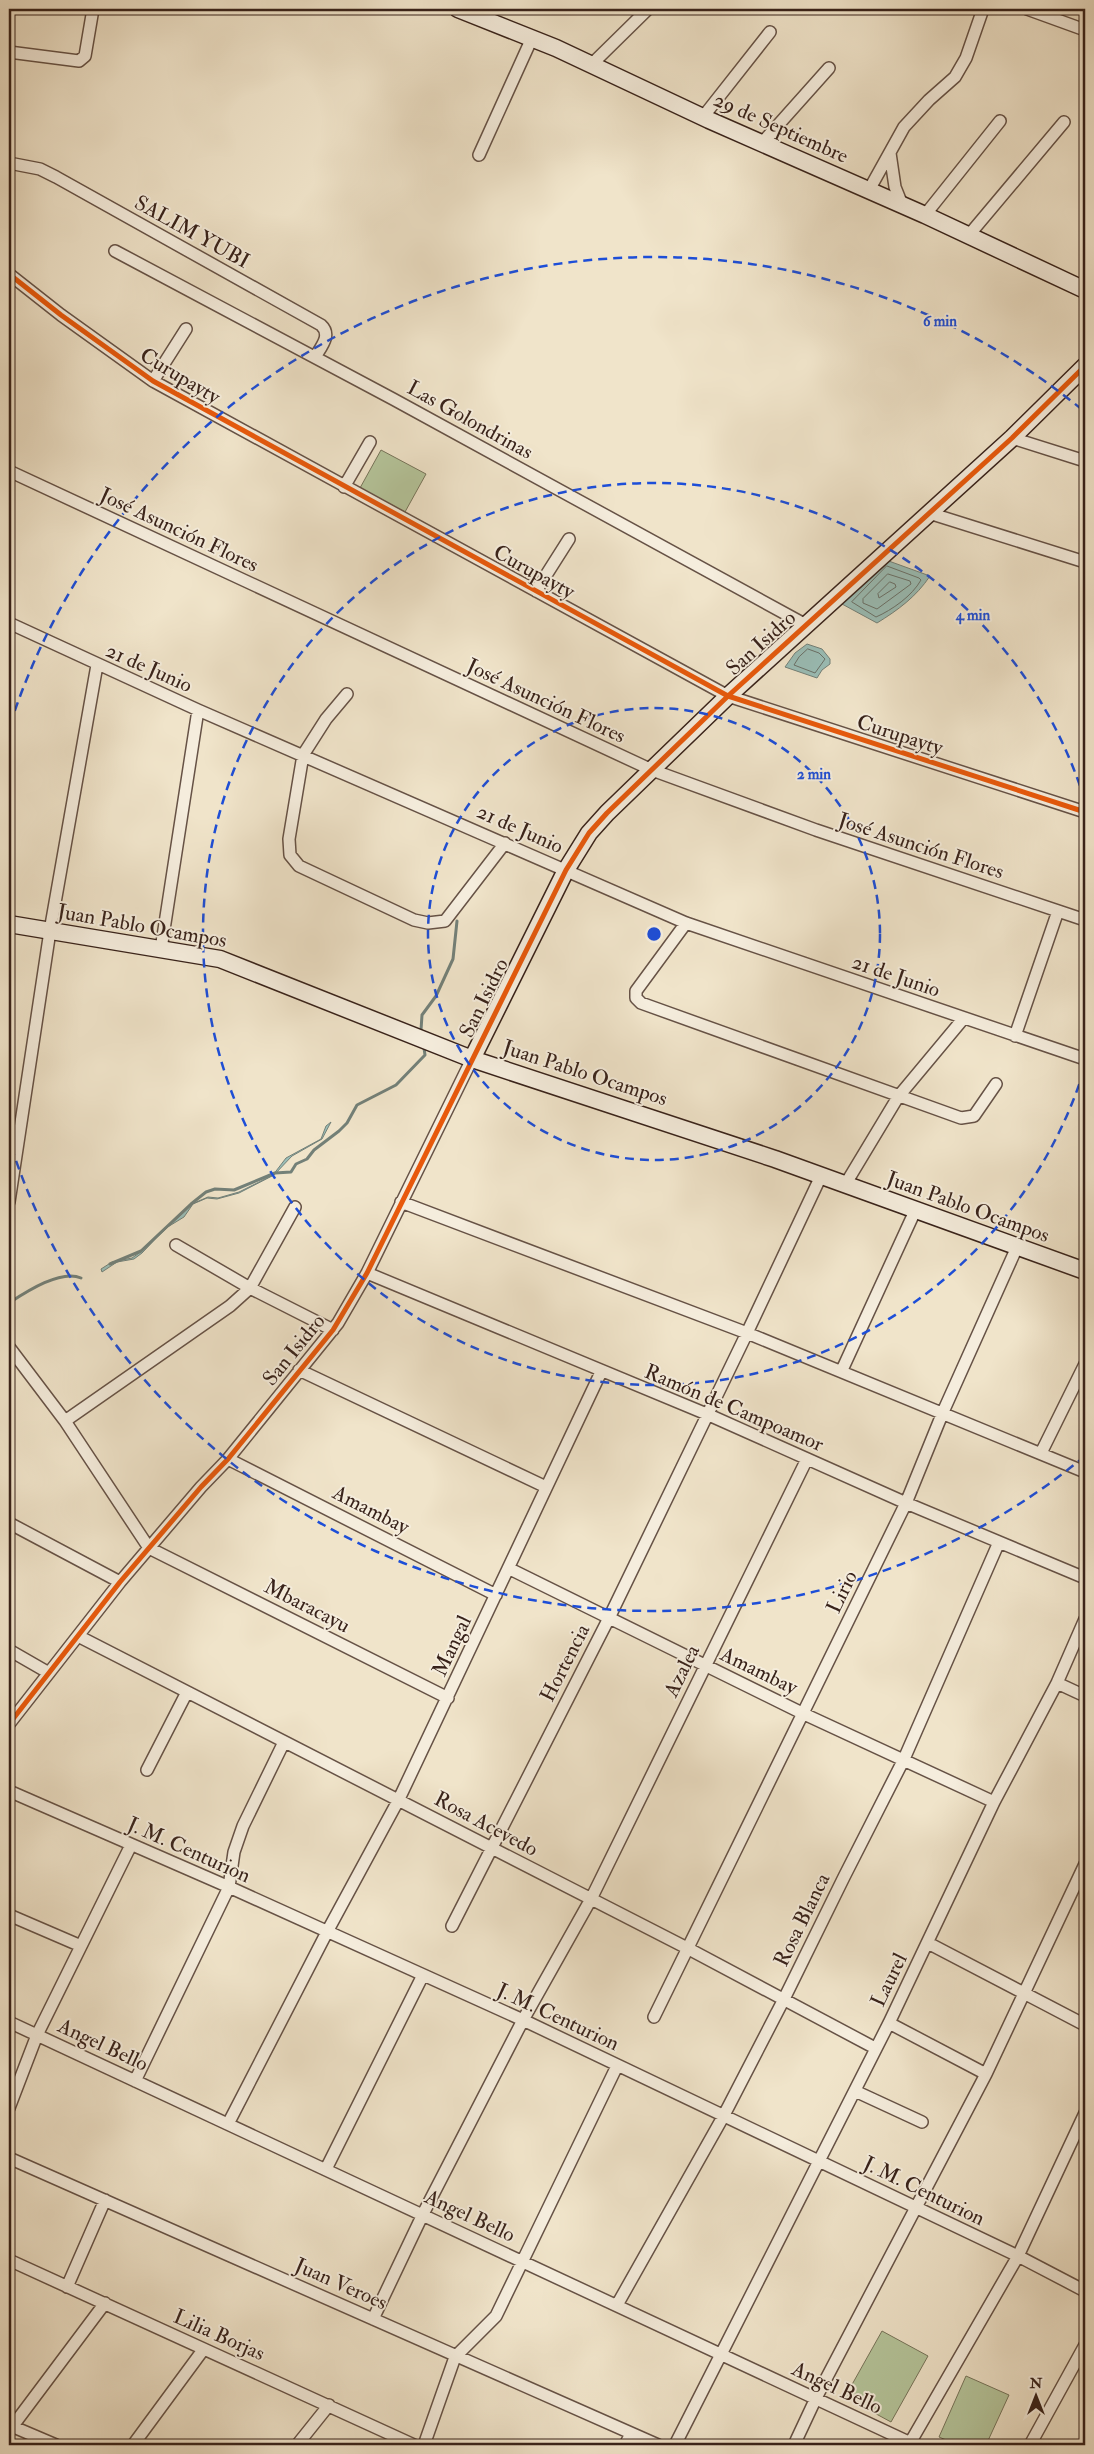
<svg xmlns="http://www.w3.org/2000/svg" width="1094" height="2454" viewBox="0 0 1094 2454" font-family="'IM FELL Double Pica',serif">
  <rect width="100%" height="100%" fill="#f0e4ca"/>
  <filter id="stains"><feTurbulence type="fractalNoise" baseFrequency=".004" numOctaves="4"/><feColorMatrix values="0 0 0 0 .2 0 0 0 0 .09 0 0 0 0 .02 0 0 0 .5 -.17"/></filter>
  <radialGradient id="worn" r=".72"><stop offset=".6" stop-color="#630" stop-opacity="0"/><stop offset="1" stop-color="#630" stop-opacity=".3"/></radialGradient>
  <path fill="#b5c59b" stroke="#76745a" d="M381,450L426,474L405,512L360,488Z
    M882,2331L928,2356L891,2422L845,2397Z
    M966,2376L1009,2395L986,2445H958L939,2437Z"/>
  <path fill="#9abeb7" stroke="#738078" d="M886,560L930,576C916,597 898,610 877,623L842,604Z
    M807,644L822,649L830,659V664L822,670L817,678L785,667L795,653Z
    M331,1122L322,1139L292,1156L274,1175L239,1193L217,1199L207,1198L193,1204L184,1217L166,1228L142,1253L134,1259L117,1262L102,1272L101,1269L112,1262L132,1258L142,1251L194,1203L208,1197L218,1198L239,1192L273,1175L286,1158L321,1139L326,1126Z"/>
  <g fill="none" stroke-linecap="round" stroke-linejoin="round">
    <path stroke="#697068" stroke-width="1" d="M887,566L919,578L921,580C912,596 892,610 876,617L852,602Z
      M888,574L910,581L911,584L877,609L863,603V599Z
      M890,582L895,584L896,587L879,598L878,594Z
      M808,649L819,653L825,659L815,673L794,665L799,657Z"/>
    <path stroke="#738078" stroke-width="3" d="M421,1030L422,1015L436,996L453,959L457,921
      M110,1264L141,1251L191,1204L206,1192L215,1189L234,1190L275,1173L291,1172L296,1164L307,1159L314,1150L339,1131L347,1123L357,1105L396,1085L425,1055L424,1048
      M9,1303C26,1292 61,1269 81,1278"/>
    <g stroke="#665246" stroke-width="14">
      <path id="street" d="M1027,9L1085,30
        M9,52L79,61L85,56L93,9
        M591,65L648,9
        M703,117L770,32
        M762,143L829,68
        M890,153L895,187L903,207
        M479,155L532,38
        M9,163L40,169L56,177L321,325C332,335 321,347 315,357
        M869,190L904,127L929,100L955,77L966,58L983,9
        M925,215L1000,121
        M969,235L1064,122
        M115,251L393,399L806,625
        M9,274L61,315L153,381L728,696L1085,812
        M153,381L186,329
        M1012,438L1085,461
        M9,471L652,770L816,830L1085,920
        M344,487L370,442
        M929,513L1085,562
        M536,591L569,539
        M9,623L198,710L686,923L1085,1059
        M347,694L326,719L303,755L289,839L290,855L299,866L414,920L428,923L445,921L505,843
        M686,923L636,991V998L641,1003L961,1118L974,1116L996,1084
        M161,949L198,710
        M1015,1036L1058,911
        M845,1185L898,1097L963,1019
        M9,1202L50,931L97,665
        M401,1202L747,1333L821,1176
        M176,1245L250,1288L333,1330
        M367,1273L709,1415L906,1503L1085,1578
        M9,1347L65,1421L149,1548L448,1698
        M299,1370L546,1487
        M842,1370L915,1211
        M65,1421L230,1306L250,1288L295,1207
        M1041,1453L1085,1364
        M228,1459L496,1595
        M9,1523L120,1582
        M510,1569L804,1714L994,1802
        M78,1636L687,1948L875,2048
        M9,1650L49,1673
        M1057,1683L1085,1696
        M9,1724L120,1582L201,1487L228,1459L338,1323L367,1273L472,1059
        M147,1770L187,1692
        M9,1791L229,1887L523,2020L1018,2256L1085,2291
        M9,1915L81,1946
        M452,1926L609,1618L747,1333L1085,1472
        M928,1943L1085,2025
        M654,2017L906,1503L943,1412L1017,1247
        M9,2022L915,2445
        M889,2023L986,2074
        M135,2081L229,1887L234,1852L243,1826L284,1742
        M855,2091L922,2122
        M9,2108L37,2035L131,1845
        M228,2124L327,1932L399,1799L601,1372
        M9,2158L658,2445
        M326,2169L423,1975
        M9,2260L414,2445
        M67,2287L105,2200
        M617,2305L723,2117L784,1999L844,1877L904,1759L999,1542
        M373,2319L423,2214L523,2020L591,1899L807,1459
        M9,2425L56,2445
        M12,2427L105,2303
        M910,2443L1018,2256L1085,2113
        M133,2445L203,2350
        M297,2445L329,2405
        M424,2445L455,2357L496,2316L617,2066
        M625,2445L631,2434
        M675,2445L889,2023L994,1802L1057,1683L1085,1619
        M794,2445L816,2398L986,2074L1085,1864
        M1030,2445L1085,2345"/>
    </g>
    <g stroke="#38221a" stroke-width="19">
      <path id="secondary" d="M458,9L556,48L709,120L925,215L1085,290
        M9,924L220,959L472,1059L775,1159L1085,1271
        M472,1059L566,870L589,833L607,813L728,696L1012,438L1085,366"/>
    </g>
    <use href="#street" stroke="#f5eddd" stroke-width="11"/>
    <use href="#secondary" stroke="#f5eddd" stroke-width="16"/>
    <g stroke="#f5eddd" stroke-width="8">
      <path id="cycleway" d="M9,274L61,315L153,381L728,696L1085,812
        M9,1724L120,1582L201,1487L228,1459L333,1330L367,1273L566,870L589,833L607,813L728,696L1012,438L1085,366"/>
    </g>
    <use href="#cycleway" stroke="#e8590c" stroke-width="5"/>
  </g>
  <g fill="none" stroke="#1d4ed8" stroke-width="2.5" stroke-dasharray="9 6">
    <circle cx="654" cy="934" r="226"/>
    <path d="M1084 1070A451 451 0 1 1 1084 798"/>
    <path d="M1085 1456A677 677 0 0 1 10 1143M10 725A677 677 0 0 1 1085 412"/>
  </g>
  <g text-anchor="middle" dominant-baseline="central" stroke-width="4" stroke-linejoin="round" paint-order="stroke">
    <g font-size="21" fill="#38221a" stroke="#f5eddd">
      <text transform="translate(781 128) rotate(24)">29 de Septiembre</text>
      <text transform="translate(192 232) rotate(29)">SALIM YUBI</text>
      <text transform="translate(180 376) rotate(31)">Curupayty</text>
      <text transform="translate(470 420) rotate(29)">Las Golondrinas</text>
      <text transform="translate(179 530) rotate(25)">José Asunción Flores</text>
      <text transform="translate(534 572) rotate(29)">Curupayty</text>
      <text transform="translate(761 643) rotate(-42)">San Isidro</text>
      <text transform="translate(149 668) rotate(24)">21 de Junio</text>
      <text transform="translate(546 701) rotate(25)">José Asunción Flores</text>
      <text transform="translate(900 735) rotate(18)">Curupayty</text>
      <text transform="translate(520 829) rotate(24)">21 de Junio</text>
      <text transform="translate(921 846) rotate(18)">José Asunción Flores</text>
      <text transform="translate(142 926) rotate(10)">Juan Pablo Ocampos</text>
      <text transform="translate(896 976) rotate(19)">21 de Junio</text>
      <text transform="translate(484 998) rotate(-64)">San Isidro</text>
      <text transform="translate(585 1073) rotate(18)">Juan Pablo Ocampos</text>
      <text transform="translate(968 1207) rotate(20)">Juan Pablo Ocampos</text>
      <text transform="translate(294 1350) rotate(-51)">San Isidro</text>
      <text transform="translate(734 1408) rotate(23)">Ramón de Campoamor</text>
      <text transform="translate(371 1510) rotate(27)">Amambay</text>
      <text transform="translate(842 1592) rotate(-64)">Lirio</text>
      <text transform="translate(307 1606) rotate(27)">Mbaracayu</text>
      <text transform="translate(452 1646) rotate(-65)">Mangal</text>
      <text transform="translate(565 1663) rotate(-63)">Hortencia</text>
      <text transform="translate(682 1671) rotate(-64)">Azalea</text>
      <text transform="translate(759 1671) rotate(26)">Amambay</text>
      <text transform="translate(486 1824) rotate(28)">Rosa Acevedo</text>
      <text transform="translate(189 1850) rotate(24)">J. M. Centurion</text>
      <text transform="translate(802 1920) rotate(-64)">Rosa Blanca</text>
      <text transform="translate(889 1980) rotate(-64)">Laurel</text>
      <text transform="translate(558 2017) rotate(25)">J. M. Centurion</text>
      <text transform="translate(103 2045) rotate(25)">Angel Bello</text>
      <text transform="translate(924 2191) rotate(26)">J. M. Centurion</text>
      <text transform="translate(470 2216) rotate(25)">Angel Bello</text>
      <text transform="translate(341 2284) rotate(24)">Juan Veroes</text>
      <text transform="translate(219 2335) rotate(24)">Lilia Borjas</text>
      <text transform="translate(837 2388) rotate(25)">Angel Bello</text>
    </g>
  </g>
  <circle cx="654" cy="934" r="8" fill="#1d4ed8" stroke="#f5eddd" stroke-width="2.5"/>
  <g font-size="15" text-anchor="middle" font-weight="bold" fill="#1d4ed8" stroke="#f5eddd" stroke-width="4" stroke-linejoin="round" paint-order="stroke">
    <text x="940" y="326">6 min</text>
    <text x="973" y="620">4 min</text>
    <text x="814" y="779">2 min</text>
  </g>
  <rect width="1094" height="2454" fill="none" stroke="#f0e4ca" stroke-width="30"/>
  <rect x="10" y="10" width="1074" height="2434" fill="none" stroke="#38221a" stroke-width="2.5"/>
  <rect x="15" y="15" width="1064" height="2424" fill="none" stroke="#38221a"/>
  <g transform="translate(1036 2396)" stroke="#f5eddd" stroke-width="4" paint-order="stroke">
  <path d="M0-4L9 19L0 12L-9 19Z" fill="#38221a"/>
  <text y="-8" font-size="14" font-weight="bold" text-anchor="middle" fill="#38221a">N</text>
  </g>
  <rect width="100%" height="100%" filter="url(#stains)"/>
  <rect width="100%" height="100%" fill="url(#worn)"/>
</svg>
